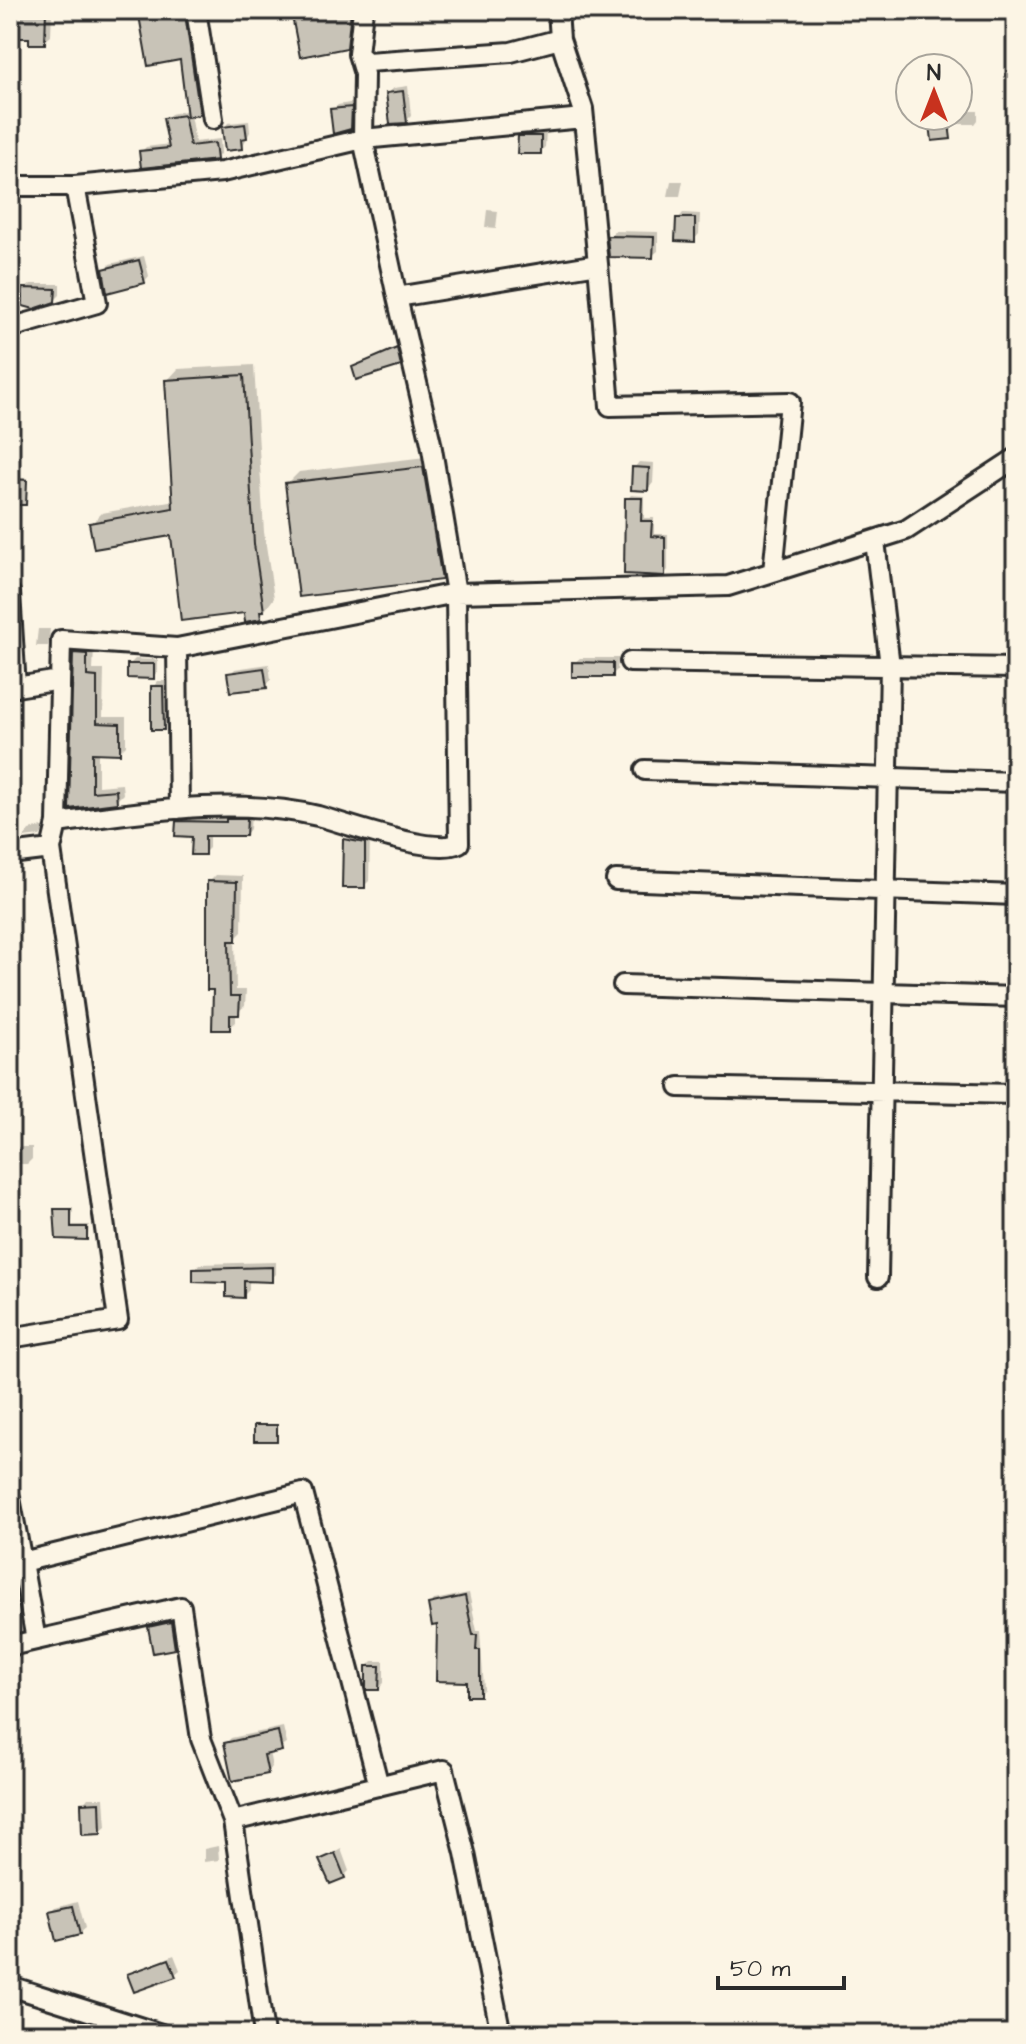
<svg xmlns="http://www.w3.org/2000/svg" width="1026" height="2044" viewBox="0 0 1026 2044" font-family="'Architects Daughter',sans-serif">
  <rect width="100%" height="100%" fill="#fcf5e5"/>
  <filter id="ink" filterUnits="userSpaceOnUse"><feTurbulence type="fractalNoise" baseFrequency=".0125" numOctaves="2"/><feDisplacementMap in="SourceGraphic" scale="16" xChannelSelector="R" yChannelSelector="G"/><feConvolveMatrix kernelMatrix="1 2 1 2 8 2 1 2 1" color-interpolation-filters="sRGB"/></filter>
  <g filter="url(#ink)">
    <path fill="#0003" d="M10,10H52L51,36L44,42L31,36L10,22Z
      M140,10L189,11L204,108L190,115L195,142L220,139L221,153L216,158L141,152L146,147L170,144L165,119L171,114L188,110L182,57Z
      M301,10H358L354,37L346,46L294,17Z
      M408,86L411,116L406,121L388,93L394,88Z
      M356,102V122L350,128L332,110L338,105Z
      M958,111H978V120L975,124H953L950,137L932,116H958Z
      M249,121L250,132L242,147L224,128L228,123Z
      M546,131L545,147L540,152L520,137L525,132Z
      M671,181H683L680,196H668Z
      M487,210L498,211L496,228L485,227Z
      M683,213L700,214L699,234L694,240L678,219Z
      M615,231L658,232V251L652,256L609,236Z
      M144,256L149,276L144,282L105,270L110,264Z
      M31,284H60V295L54,301L25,289Z
      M401,345L404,359L400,364L354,367Z
      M254,365L264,532L274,598L260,617L245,611L172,533L91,524L102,513L175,500L167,381L178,369Z
      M434,456L452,567L441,578L287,484L299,472Z
      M639,462L654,463L653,483L648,489L634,468Z
      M16,478H28L26,503L14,480Z
      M631,495L644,496V518H654V534H668V570L665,574L627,499Z
      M38,629H50L48,646H36Z
      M82,647H94L93,670H104L103,717H126V745L119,752H98V786L122,784L123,794L116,801L71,807L75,654Z
      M580,658H618L617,670L612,675L574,663Z
      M135,659L158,660V671L153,677L129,665Z
      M269,664L271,680L266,686L230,674L235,669Z
      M158,681H168L169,722L163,728L153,687Z
      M233,815H251L250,829L246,834H209V848L204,853L194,835L177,822L182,817Z
      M47,826L40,836L24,838L29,830Z
      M350,834L370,838L369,881L364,886L345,840Z
      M216,875L243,876L242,932L235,939L236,990H246L245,1006L236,1013V1022L229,1028L209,882Z
      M12,1147H32V1159L27,1164H10Z
      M58,1208H73L72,1225H89L88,1236L58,1237Z
      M276,1262V1274L271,1280L249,1279V1290L243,1296L228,1281L195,1270L200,1264Z
      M258,1424H278V1437L276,1439L256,1426Z
      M469,1593L477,1631H480L484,1689L479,1694L430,1605L434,1600Z
      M179,1614L183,1639L174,1648L151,1627L159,1619Z
      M373,1661H384V1683L379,1688L368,1666Z
      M283,1727L287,1744L269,1752L272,1767L267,1772L226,1743L231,1738Z
      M10,1748H14L10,1762Z
      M88,1798H104L106,1827L100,1832L83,1804Z
      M218,1846L219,1860L204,1862V1849Z
      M341,1849L349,1871L344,1876L322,1860Z
      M78,1901L85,1928L79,1933L51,1912L56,1907Z
      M174,1955L180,1970L174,1975H130Z"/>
    <path fill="#c8c3b7" stroke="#2b2b2b" stroke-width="2" d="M10,10H46L45,44H29V38H10Z
      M138,10H170L171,17L185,14L200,115L187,117L180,60L148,66Z
      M329,10H351L347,48L300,57L292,16Z
      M403,91L407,123L390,124L386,93Z
      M352,107L351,129L333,134L330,109Z
      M184,115L190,146L215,143L217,160L141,168L139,151L169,148L163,118Z
      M929,116H948L951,139L932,141Z
      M245,124L247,138L241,139L242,149L225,151L222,127Z
      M518,136H541V154H517Z
      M676,218H695V242L675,241Z
      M607,236L654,237L653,258L609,257Z
      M139,260L145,283L107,293L103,269Z
      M23,288L56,289L55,302L34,309L23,306Z
      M397,348L401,366L356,380L352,367Z
      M244,375L254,544L264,611H260L261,619L245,622L244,613L181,621L171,536L94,549L89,523L173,508L165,380Z
      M423,467L442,580L299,597L285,483Z
      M632,467L649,468L648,491L631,490Z
      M12,479L27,480L26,505H10Z
      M625,498H642L641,521H652L651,536L665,537V576L624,574Z
      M73,653L87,654V676L97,677V723L120,724V754L92,753V792L116,790L117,803L69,809Z
      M572,662L613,663V677H572Z
      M127,664H154V679L127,678Z
      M264,668L267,688L230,692L227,673Z
      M151,686H163L164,730H151Z
      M226,819H247L246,836H205V855H191L192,837L175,836L176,821L226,822Z
      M343,839L365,843V888H342Z
      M207,881L237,882L236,941H229L230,996H240L239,1015H230V1030H212L213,990H207Z
      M54,1209H71V1227H87V1240L56,1239Z
      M272,1267V1282L244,1281V1298L226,1297V1283L193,1282V1269Z
      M254,1425H277V1441H254Z
      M465,1596L473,1635H477L476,1650H480V1696H467V1682L436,1681L437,1625L432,1626L428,1604Z
      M171,1622L175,1649L153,1653L148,1627Z
      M366,1666H380L379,1690H366Z
      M278,1731L282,1751L264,1755L268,1774L232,1781L224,1743Z
      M100,1802L101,1834L82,1835L81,1803Z
      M335,1853L345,1878L330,1884L319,1860Z
      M73,1906L80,1935L56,1941L49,1911Z
      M169,1959L176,1977L134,1992L127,1974Z"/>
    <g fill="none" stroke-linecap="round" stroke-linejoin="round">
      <g stroke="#2b2b2b" stroke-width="24">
        <path id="street" d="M196,10L213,119
          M363,10L358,54L367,62L511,52L560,39
          M558,10L560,39L583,109L598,264
          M358,54L364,74L363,139L397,297L598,264L610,406L790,402L773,572L906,530L1016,458
          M10,186H75L222,172L363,139L583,118
          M397,297L431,443L456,593L728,586L773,572
          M10,328L97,303L75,186
          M875,541L890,666L878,1277
          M10,593L16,687
          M630,662L1016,668
          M10,688L60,680
          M645,770L1016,782
          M57,823L61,640L177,648
          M10,854L51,849L57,823C143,812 232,796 318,816C347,824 435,856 459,843L456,593L177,648L179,809
          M616,880L1016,895
          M623,985L1016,997
          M679,1087L1016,1094
          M10,1338L118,1320L51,849
          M10,1498L22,1562
          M36,1640L22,1562L303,1493L379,1786
          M10,1646L181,1607L201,1739L233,1821L264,2034
          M233,1821L444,1770L465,1853L501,2034
          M10,1986L161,2034"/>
      </g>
      <use href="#street" stroke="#fcf5e5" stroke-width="18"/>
    </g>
  </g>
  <rect width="1026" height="2044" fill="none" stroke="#fcf5e5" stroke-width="40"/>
  <rect x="20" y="20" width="986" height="2004" fill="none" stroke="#2b2b2b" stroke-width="3" filter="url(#ink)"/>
  <g transform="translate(934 92)"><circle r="38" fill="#fcf5e5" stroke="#a8a49b" stroke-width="2"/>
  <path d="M0-6L14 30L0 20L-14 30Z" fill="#c8321e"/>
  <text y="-12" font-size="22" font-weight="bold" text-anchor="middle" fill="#2b2b2b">N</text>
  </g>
  <path d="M718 1976v12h126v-12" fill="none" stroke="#2b2b2b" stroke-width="4"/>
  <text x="730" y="1976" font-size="24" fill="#2b2b2b" stroke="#fcf5e5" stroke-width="6" paint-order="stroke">50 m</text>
</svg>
